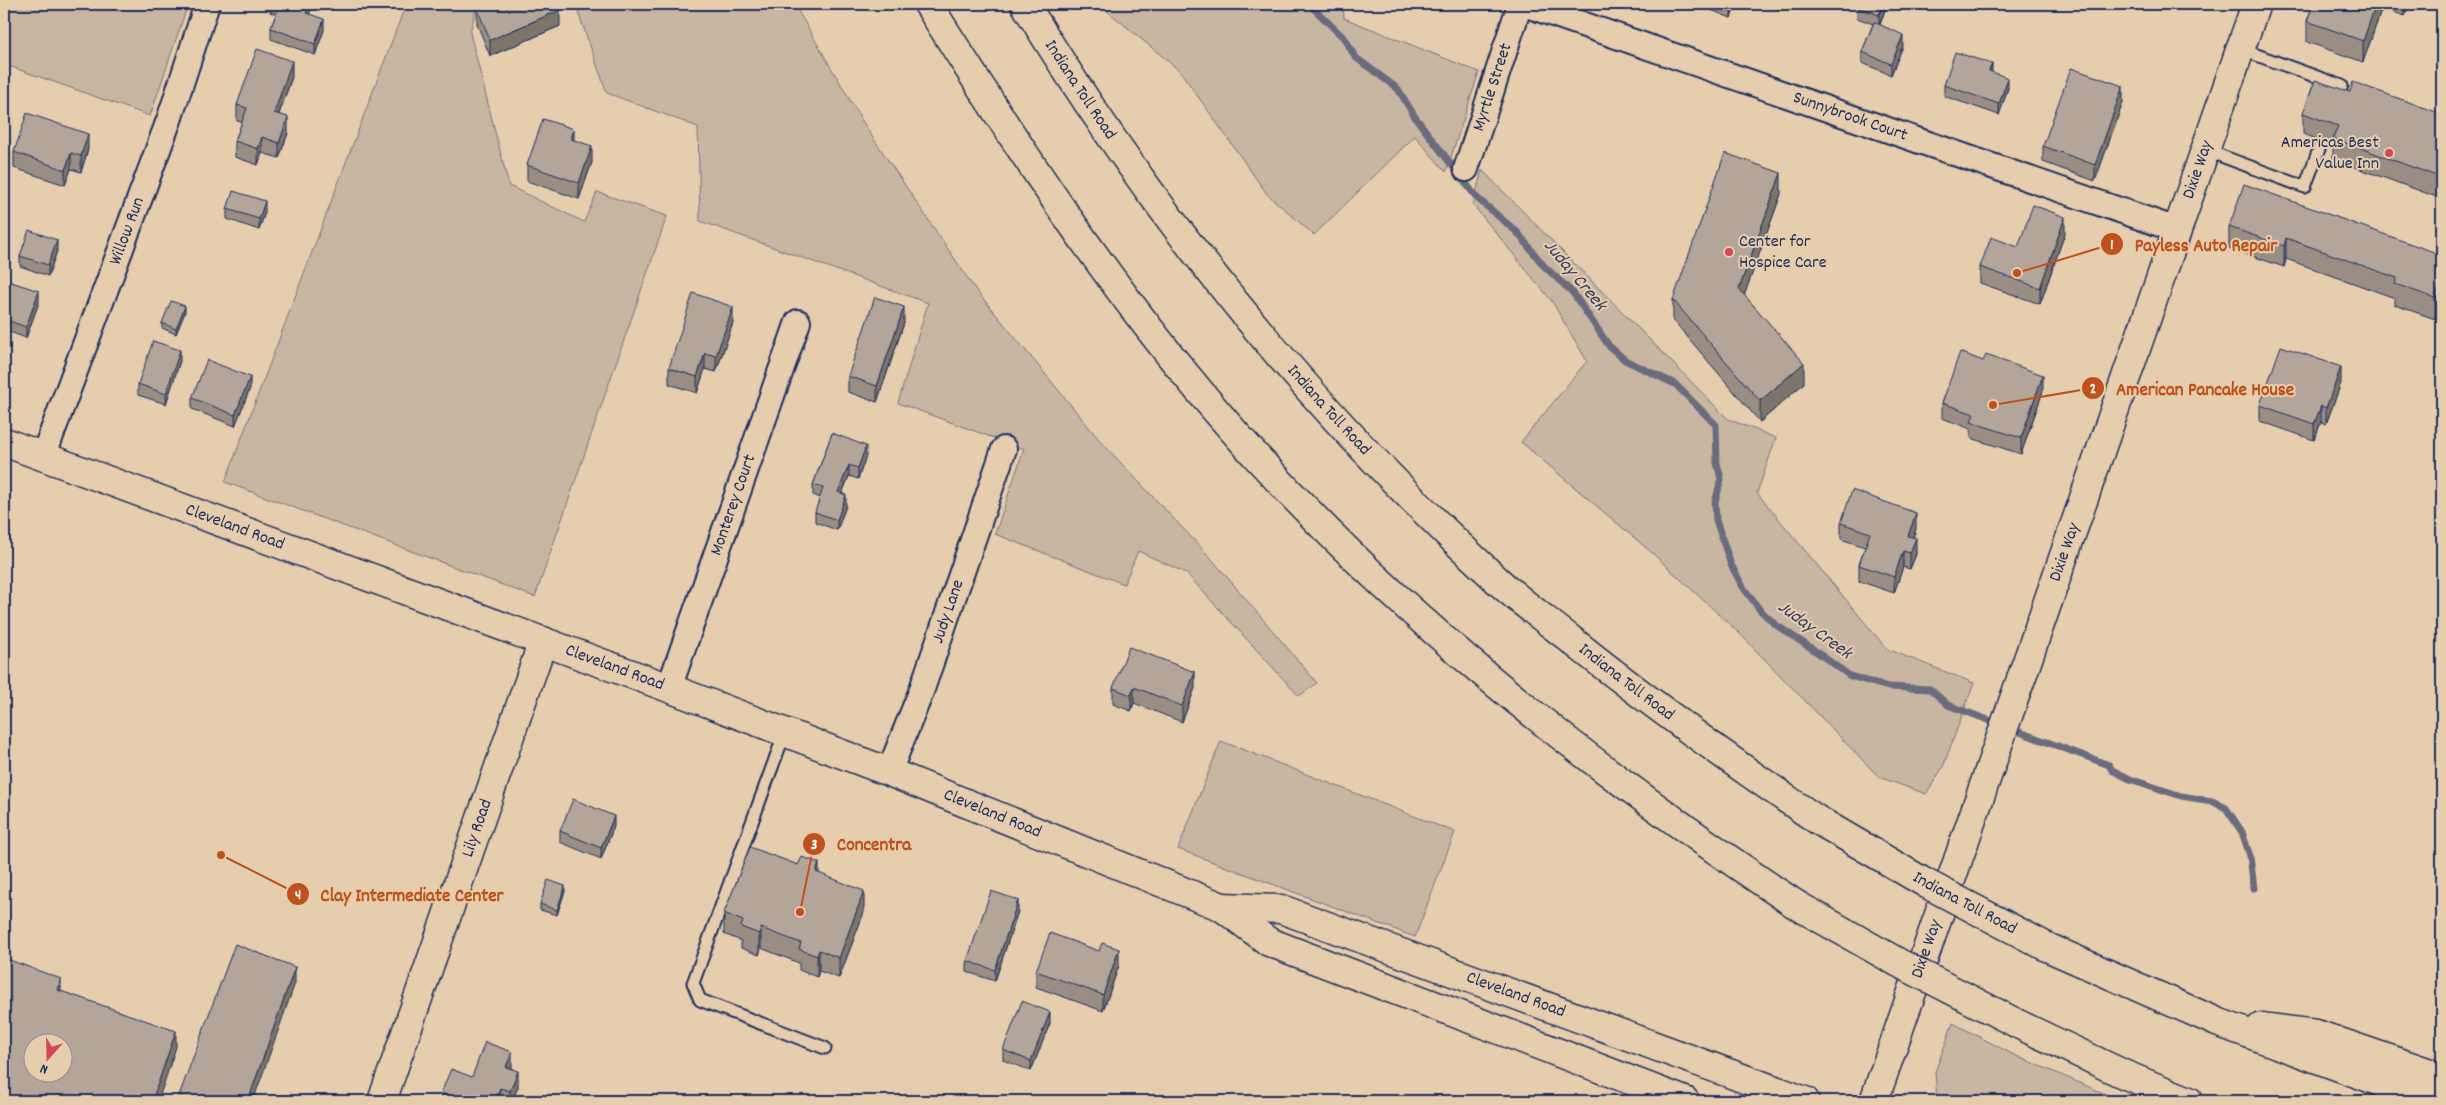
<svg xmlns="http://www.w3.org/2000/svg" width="2446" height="1105" viewBox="0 0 2446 1105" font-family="Dekko,sans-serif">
  <rect width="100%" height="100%" fill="#e6cdae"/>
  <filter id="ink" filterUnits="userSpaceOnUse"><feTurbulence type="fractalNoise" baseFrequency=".02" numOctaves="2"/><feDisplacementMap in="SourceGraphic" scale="10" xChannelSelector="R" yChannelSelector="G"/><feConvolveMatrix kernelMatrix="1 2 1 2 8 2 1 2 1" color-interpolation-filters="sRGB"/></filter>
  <g filter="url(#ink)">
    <path fill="#c9b6a2" stroke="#727280" d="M4,4H188L150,116L9,66L4,79Z
      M406,4H477L470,33L509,186L584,222L597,192L667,216L535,597L225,482Z
      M575,4H794L867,129L975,289L1102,443L1210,557L1317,683L1299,696L1186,573L1138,551L1124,584L995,534L1024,449L898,403L928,303L700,221L698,127L607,93Z
      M1099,4H1343L1344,18L1479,72L1446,172L1415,136L1314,235L1267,194L1180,71Z
      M1482,170L1728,419L1776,438L1757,493L1887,649L1974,683L1943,767L1926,794L1879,777L1739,633L1650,551L1521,442L1587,361L1551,300L1473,205Z
      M1221,741L1455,832L1415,937L1178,849Z
      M1953,1023L2014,1055L2122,1101H1939L1937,1099L1935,1072Z"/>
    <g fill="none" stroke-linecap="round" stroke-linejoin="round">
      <path stroke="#6a6c7d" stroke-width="7" d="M1309,4L1346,40L1355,57L1398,89L1415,117L1477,198L1517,232L1544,266L1573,293L1609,346L1625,360L1675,384L1716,425L1717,463L1721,479L1715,503L1716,520L1731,565L1743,587L1760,610L1776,625L1814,650L1850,676L1888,687L1930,689L1948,705L1999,724
        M2009,728L2109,765L2112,770L2130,779L2181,796L2212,801L2226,808L2242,832L2250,856L2254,888"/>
      <g stroke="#1b2f5e" stroke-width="15">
        <path id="service" d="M2240,49L2342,86L2336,103
          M2205,150L2305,187L2322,141
          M785,732L693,983L700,1000L825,1048"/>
      </g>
      <g stroke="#1b2f5e" stroke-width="28">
        <g id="minor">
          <path id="s1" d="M1524,4L2177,230"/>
          <path id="s2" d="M1466,169L1520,4"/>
          <path id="s3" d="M43,457L169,120L207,4"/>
          <path id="s4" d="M669,688L798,322"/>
          <path id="s5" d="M889,772L921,692L1004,449"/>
        </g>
      </g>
      <g stroke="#1b2f5e" stroke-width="31">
        <g id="tertiary">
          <path id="s6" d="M382,1101L543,641"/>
        </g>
      </g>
      <g stroke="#1b2f5e" stroke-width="31">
        <g id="secondary">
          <path id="s7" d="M4,442L669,688L889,772L1222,907L1269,942L1685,1101"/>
          <path id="s8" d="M1222,907L1281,909L1805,1101"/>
        </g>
      </g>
      <g stroke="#1b2f5e" stroke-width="31">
        <g id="primary">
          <path id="s9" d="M1874,1101L2256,4"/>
        </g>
      </g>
      <g stroke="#1b2f5e" stroke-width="31">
        <g id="motorway">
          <path d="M928,4C1017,146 1108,285 1217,412C1383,606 1585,764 1795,904"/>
          <path id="s10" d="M1025,4C1155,218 1313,412 1498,581C1521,602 1546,620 1570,639C1650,703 1732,762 1816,819"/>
          <path d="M2047,947L2217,1022L2432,1101"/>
          <path d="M2018,1024L2121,1073L2189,1101"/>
          <path d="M2261,1027L2316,1034L2442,1077"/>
        </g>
      </g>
      <use href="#service" stroke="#e6cdae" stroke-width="11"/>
      <use href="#minor" stroke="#e6cdae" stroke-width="24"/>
      <use href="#tertiary" stroke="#e6cdae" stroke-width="28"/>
      <use href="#secondary" stroke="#e6cdae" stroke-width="28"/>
      <use href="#primary" stroke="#e6cdae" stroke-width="28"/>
      <use href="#motorway" stroke="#e6cdae" stroke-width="28"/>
      <g stroke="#1b2f5e" stroke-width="31" stroke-linecap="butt">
        <g id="motorway-bridge">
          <path id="s11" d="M1816,819L1927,884L2047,947"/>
          <path d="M1795,904L1899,963L2018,1024"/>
        </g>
      </g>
      <use href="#motorway-bridge" stroke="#e6cdae" stroke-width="28"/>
    </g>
    <path fill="#9a8e84" stroke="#1b2f5e" d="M270,4H313L309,14L324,30L315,55L271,39V28L276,14L270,12Z
      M1696,4H1736L1731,18Z
      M1763,4H1782L1779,10Z
      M1858,4H1887L1880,25L1903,46L1891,75L1862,63V52L1873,24L1857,18V7Z
      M2313,4H2409L2405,16L2382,8L2363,62L2307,42V21Z
      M477,8L560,26L490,56L477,24Z
      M1992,72L2008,88L1999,115L1944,96V85Z
      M292,77L279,114L288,133L279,158L262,153L258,165L235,157V141L242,122L237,121V105Z
      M2350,92L2442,114V199L2333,159V145L2303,134V113Z
      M2123,102L2095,181L2043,162V146Z
      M574,140L592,162L579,199L527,181V165Z
      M88,149L81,172L71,169L65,185L14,168V152Z
      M1781,194L1744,295L1804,383L1760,422L1673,320V300Z
      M227,209L265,212L259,230L227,219Z
      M2229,227L2442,255V298L2435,319L2395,305V298L2286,259L2284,267L2229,248Z
      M2065,233L2040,304L1980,283V267L2018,247Z
      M57,251L48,276L20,266V256Z
      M4,294L39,302L26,338L4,330Z
      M185,312L176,334L162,328V323Z
      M733,323L716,372L705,369L697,393L669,384V368Z
      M904,323L877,402L848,392V376Z
      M180,361L166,404L138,395V384Z
      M2341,383L2326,424L2321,422L2314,440L2260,421V405Z
      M250,388L235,426L192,409V398Z
      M2043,391L2021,454L1971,438V429L1942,418V403Z
      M832,433L866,456L858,479L849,476L842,494L846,506L837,530L815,522V512L820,498L813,495V485Z
      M1841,523L1916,529L1913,538L1916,554L1910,569L1903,567L1894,593L1859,581V565L1865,547L1841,539Z
      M1113,688H1195L1182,722L1134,703L1131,711L1113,704Z
      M614,826L601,859L560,842V831Z
      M819,873L864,912L839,978L819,971L817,977L799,970V963L761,948L759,955L741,948V941L724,934V913Z
      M565,891L557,915L540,910V904Z
      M1018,911L995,981L967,972V961Z
      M1119,965L1103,1011L1036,987V971Z
      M1050,1023L1031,1071L1003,1060V1050Z
      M512,1068V1069L518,1087L512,1101H441V1093L472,1077Z"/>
    <path fill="#7d746c" stroke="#1b2f5e" d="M309,4H313L306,24V13Z
      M1732,4H1736L1731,18V7Z
      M1883,4H1887L1879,26V15Z
      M2376,4H2382V8L2363,62V41Z
      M2405,4H2409L2405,16Z
      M560,10V26L490,56V40Z
      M324,19V30L315,55V44Z
      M1903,35V46L1891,75V64Z
      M292,61V77L274,128V113Z
      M1992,64V75L1989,71Z
      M2008,78V88L1999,115V104Z
      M2123,86V102L2095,181V165Z
      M288,117V133L279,158V143Z
      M574,129V145L571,139Z
      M88,134V149L81,172V156Z
      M262,137V153L258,165V149Z
      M592,146V162L579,199V183Z
      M71,153V169L65,185V170Z
      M1781,173V194L1739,310V289Z
      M265,201V212L259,230V219Z
      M2065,217V233L2040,304V288Z
      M2286,238V259L2284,267V246Z
      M57,240V251L48,276V265Z
      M2442,277V298L2435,319V298Z
      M39,291V302L26,338V327Z
      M185,306V312L176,334V329Z
      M733,307V323L716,372V356Z
      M904,307V323L877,402V386Z
      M180,350V361L166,404V394Z
      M705,353V369L697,393V377Z
      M1804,363V383L1760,422V401Z
      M2341,367V383L2326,424V408Z
      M2043,375V391L2021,454V438Z
      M250,377V388L235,426V415Z
      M2321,406V422L2314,440V424Z
      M866,446V456L858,479V468Z
      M849,465V476L838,503V492Z
      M846,495V506L837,530V520Z
      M1916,513V529L1908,552V536Z
      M1916,538V554L1910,569V553Z
      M1903,551V567L1894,593V577Z
      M1195,672V688L1182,722V706Z
      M1134,687V703L1131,711V695Z
      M614,816V826L601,859V848Z
      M819,863V884L816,872Z
      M565,886V891L557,915V910Z
      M864,891V912L839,978V958Z
      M1018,900V911L995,981V970Z
      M761,928V948L759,955V934Z
      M1119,949V965L1103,1011V995Z
      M819,950V971L817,977V956Z
      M295,967V983L253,1101H248Z
      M61,979V995L58,990Z
      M1050,1012V1023L1031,1071V1061Z
      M176,1031V1047L158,1101H152Z
      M512,1052V1068L506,1083V1067Z
      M518,1071V1087L512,1101H510V1091Z
      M500,1088V1101H495Z"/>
    <path fill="#b3a59a" stroke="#1b2f5e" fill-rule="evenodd" d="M276,4H309L306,13L324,19L315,44L271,28L279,5Z
      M487,4H558L560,10L490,40L477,8Z
      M1723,4H1732L1731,7Z
      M1858,4H1883L1879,15L1857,7Z
      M2313,4H2376L2363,41L2307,21Z
      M1874,22L1903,35L1891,64L1862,52Z
      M257,49L292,61L274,113L288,117L279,143L262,137L258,149L235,141L247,108L237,105Z
      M1955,52L1992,64L1989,71L2008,78L1999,104L1944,85Z
      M2071,68L2123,86L2095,165L2043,146Z
      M2315,80L2350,92L2353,82L2442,114V178L2333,138L2338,126L2303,113Z
      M27,113L88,134L81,156L71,153L65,170L14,152Z
      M543,119L574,129L571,139L592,146L579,183L527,165Z
      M1725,153L1781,173L1739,289L1804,363L1760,401L1673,300Z
      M2244,184L2442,255V277L2435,298L2395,284L2397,278L2286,238L2284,246L2229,227Z
      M233,191L265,201L259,219L227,209Z
      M2033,205L2065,217L2040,288L1980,267L1991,237L2018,247Z
      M29,230L57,240L48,265L20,256Z
      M8,281L39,291L26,327L4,319V294Z
      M693,293L733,307L716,356L705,353L697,377L669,368Z
      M875,297L904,307L877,386L848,376Z
      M171,301L185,306L176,329L162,323Z
      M153,341L180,350L166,394L138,384Z
      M2281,346L2341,367L2326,408L2321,406L2314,424L2260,405Z
      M1960,352L1983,361L1986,355L2043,375L2021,438L1971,422L1974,414L1942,403Z
      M207,360L250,377L235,415L192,398Z
      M832,433L866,446L858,468L849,465L838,492L846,495L837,520L815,512L823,488L813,485Z
      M1852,490L1916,513L1908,536L1916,538L1910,553L1903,551L1894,577L1859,565L1870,533L1841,523Z
      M1129,647L1195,672L1182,706L1134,687L1131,695L1113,688Z
      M573,799L614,816L601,848L560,831Z
      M750,847L798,865L802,857L819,863L816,872L864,891L839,958L819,950L817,956L799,949L801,943L761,928L759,934L741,927L743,921L724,913Z
      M548,880L565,886L557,910L540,904Z
      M991,891L1018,900L995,970L967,961Z
      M1050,933L1099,951L1102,943L1119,949L1103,995L1036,971Z
      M235,944L295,967L248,1101H177Z
      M4,958L61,979L58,990L176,1031L152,1101H4ZM32,1042H62V1072H32Z
      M1022,1001L1050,1012L1031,1061L1003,1050Z
      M485,1042L512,1052L506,1067L518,1071L510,1091L500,1088L495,1101H462L441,1093L451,1069L472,1077Z"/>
  </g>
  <g fill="#d1495b" stroke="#e6cdae" stroke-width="2">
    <circle cx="2389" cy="153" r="5"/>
    <circle cx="1729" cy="252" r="5"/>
  </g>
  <g text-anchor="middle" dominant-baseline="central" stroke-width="4" stroke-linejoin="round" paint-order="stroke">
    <g font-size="18" fill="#1b2f5e" stroke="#e6cdae">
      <text stroke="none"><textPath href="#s2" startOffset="86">Myrtle Street</textPath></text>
      <text stroke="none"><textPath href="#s10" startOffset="102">Indiana Toll Road</textPath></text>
      <text stroke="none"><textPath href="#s1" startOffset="345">Sunnybrook Court</textPath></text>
      <text stroke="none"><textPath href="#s9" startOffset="986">Dixie Way</textPath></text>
      <text stroke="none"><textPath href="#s3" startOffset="241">Willow Run</textPath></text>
      <text stroke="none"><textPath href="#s10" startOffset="508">Indiana Toll Road</textPath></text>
      <text stroke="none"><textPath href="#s4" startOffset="194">Monterey Court</textPath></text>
      <text stroke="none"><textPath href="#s7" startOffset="246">Cleveland Road</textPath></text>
      <text stroke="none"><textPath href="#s9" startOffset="581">Dixie Way</textPath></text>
      <text stroke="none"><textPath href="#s5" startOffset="171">Judy Lane</textPath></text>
      <text stroke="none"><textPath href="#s7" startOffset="651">Cleveland Road</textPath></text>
      <text stroke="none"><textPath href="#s10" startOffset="912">Indiana Toll Road</textPath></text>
      <text stroke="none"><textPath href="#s7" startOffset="1056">Cleveland Road</textPath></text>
      <text stroke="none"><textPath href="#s6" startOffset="289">Lily Road</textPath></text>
      <text stroke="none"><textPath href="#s11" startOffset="171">Indiana Toll Road</textPath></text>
      <text stroke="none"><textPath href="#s9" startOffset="161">Dixie Way</textPath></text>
      <text stroke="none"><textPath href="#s8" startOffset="309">Cleveland Road</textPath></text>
    </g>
    <g font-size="18" fill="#1b2f5e" stroke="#e6cdae" text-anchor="end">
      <text x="2379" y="143">Americas Best<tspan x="2379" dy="21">Value Inn</tspan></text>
      <text x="1739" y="242" text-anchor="start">Center for<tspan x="1739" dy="21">Hospice Care</tspan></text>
    </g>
    <g font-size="19" font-style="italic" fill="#2f3e66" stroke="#e6cdae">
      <text transform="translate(1574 276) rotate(50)">Juday Creek</text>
      <text transform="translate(1814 631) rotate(36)">Juday Creek</text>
    </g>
  </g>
  <path fill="none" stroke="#bf511c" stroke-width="2" d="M2017 273L2112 244M1993 405L2093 388M800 912L814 844M221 855L298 894"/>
  <g fill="#bf511c" stroke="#e6cdae" stroke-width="2">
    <circle cx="2017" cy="273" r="5"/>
    <circle cx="1993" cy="405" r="5"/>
    <circle cx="800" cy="912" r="5"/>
    <circle cx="221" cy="855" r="5"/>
    <circle cx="2112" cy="244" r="12"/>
    <circle cx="2093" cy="388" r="12"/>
    <circle cx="814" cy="844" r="12"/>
    <circle cx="298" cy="894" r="12"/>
  </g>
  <g font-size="15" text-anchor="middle" font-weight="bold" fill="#fff">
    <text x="2112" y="249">1</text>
    <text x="2093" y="393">2</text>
    <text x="814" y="849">3</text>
    <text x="298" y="899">4</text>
  </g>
  <g font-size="19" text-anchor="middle" font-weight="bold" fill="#bf511c" stroke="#e6cdae" stroke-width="4" stroke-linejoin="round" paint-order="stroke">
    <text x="2206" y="251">Payless Auto Repair</text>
    <text x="2205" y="395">American Pancake House</text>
    <text x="874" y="850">Concentra</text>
    <text x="412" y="901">Clay Intermediate Center</text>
  </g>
  <rect width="2446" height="1105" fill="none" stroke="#e6cdae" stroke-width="20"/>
  <rect x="10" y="10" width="2426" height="1085" fill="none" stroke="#1b2f5e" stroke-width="2" filter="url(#ink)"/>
  <g transform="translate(48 1058) rotate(200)"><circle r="24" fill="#e6cdae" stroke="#958e8e"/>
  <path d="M0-4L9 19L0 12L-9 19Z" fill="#d1495b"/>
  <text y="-8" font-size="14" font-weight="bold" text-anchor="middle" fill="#1b2f5e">N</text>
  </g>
</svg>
